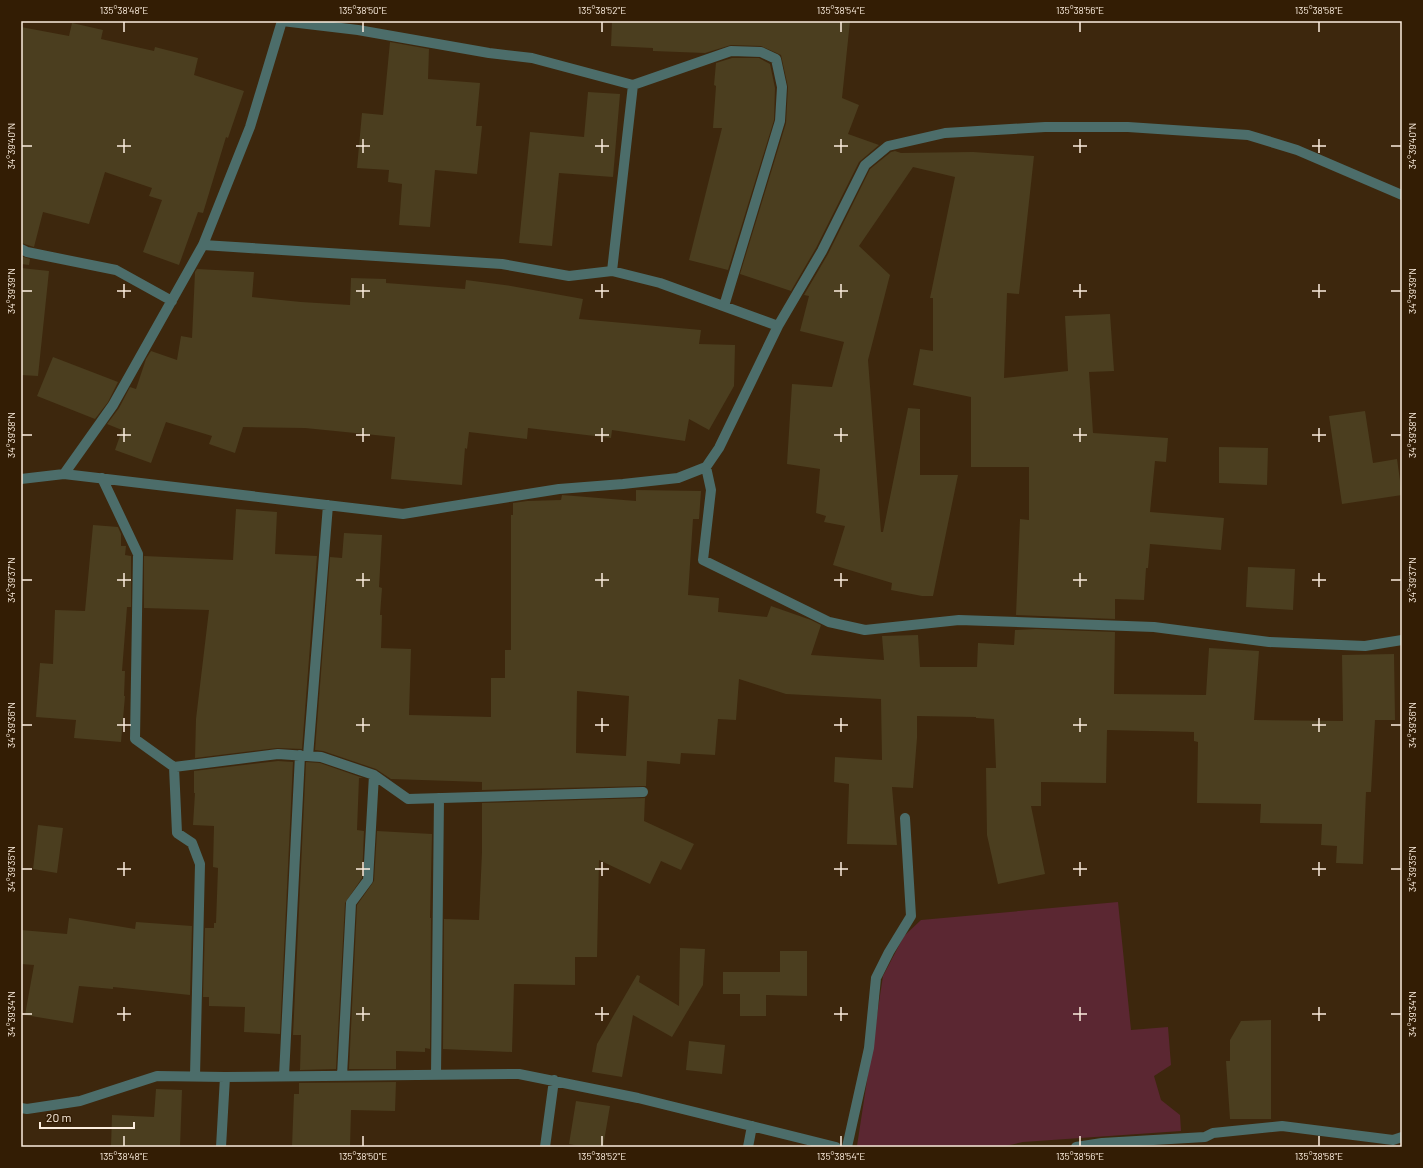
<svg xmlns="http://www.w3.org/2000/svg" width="1423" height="1168" viewBox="0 0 1423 1168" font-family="Barlow,sans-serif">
  <rect width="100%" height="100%" fill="#3d270d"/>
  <path fill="#5b2732" d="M1118,902L1131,1030L1168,1027L1171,1065L1154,1076L1161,1100L1180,1115L1181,1131L1023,1142L1001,1147L857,1146L883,976L904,936L921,920Z"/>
  <path fill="#4b3e1f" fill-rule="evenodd" d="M612,21H850L842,98L859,105L848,134L879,145L859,162L816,248L791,291L740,274L786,123L788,87L781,55L761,46L731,45L705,53L653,51V48L611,46Z
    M72,23L103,30L101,39L154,51L155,47L198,58L194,75L244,91L228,138L226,137L203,213L198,212L179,265L143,252L162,200L149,196L152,188L105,172L89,224L43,212L34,247L21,243V27L69,36Z
    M390,42L429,49L428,79L480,83L476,126H482L477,174L435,170L430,227L399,225L402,184L388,182L389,170L357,168L362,113L383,115Z
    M732,58H759L770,64L775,88L774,120L728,270L689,260L722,128H713L716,86L714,85L716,63Z
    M588,92L620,94L613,177L559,173L552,246L519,243L530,132L584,137Z
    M895,151L901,153L973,152L1034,156L1019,294L1007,293L1004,378L1068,371L1065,316L1110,314L1114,371L1089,372L1093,433L1168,438L1166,462L1155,461L1150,512L1224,518L1221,550L1150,544L1148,568H1146L1144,600L1115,599V619L1016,615L1020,519L1029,520V467H971V397L913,385L920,349L933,351V298H930L955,177L913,167L859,246L890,275L868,360L881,532H883L908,408L920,409V475H958L933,596H922L891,590L892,583L833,565L845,526L824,522L826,516L816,513L820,469L787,464L792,384L832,387L844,342L800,331L809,296L804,295L828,254L870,169L891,152Z
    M21,256L30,259L29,265L21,264Z
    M21,268L49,271L38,376L21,375Z
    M197,269L254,272L252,297L301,302L350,305L351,278L386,279V283L465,289L466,280L511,286L583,299L579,319L701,330L699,344L735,345L734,386L709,430L689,419L685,441L612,430L611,438L528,428L527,439L469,432L467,449L465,448L462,485L391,479L395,437L305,428L243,427L235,453L209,444L212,436L166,422L151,463L115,450L122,430L107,424L119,408L130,387L136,389L146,359L151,351L177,360L181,336L192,338L195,272Z
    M53,357L118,382L108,402L95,419L37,396Z
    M1365,411L1373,463L1397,459L1402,495L1342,504L1329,416Z
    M1219,447L1268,448L1267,485L1219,483Z
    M636,490L701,491L699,519H693L688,595L719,598L718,612L767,617L771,606L811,620L821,625L811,655L884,660L882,636L918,635L920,667H977L978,643L1014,645L1015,630L1036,629L1115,632L1114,694L1206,695L1209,648L1259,651L1254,720L1343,721L1342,655L1394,654L1395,720H1375L1371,792H1366L1363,864L1336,863L1337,846L1321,845L1322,824L1260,823L1261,804L1197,803L1198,742L1194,741V732L1107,730L1106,783L1041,782V806H1031L1045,874L998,884L987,835L986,768H996L994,719L976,718V717L917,716V738L913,788L892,787L897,845L847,844L849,784L834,782L835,757L882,760L881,699L786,694L739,679L736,720L718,719L715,755L681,753L680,764L647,761L646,786L482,790V782L391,779L376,769L323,751L315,750L330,557L342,558L344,533L382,535L379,587L382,588L380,615H382L381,648L411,649L409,715L491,717V678H505V650H511V515H513V503L527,501L561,500L562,495L636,501ZM577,691L629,696L626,756L576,753Z
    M236,509L277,512L275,554L317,556L302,749L277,748L195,758L196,719L209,610L144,608V556L233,560Z
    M93,525L118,527L121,534V546H126L125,555L131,556V607H127L122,671H125L124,696H125L121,742L74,738L76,720L36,717L40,663L53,664L55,610L85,611Z
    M1248,567L1295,569L1293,610L1246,607Z
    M278,761L293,762L280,1034L244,1032L245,1007L209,1006V997H203L205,928H214V923H216L218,868L213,867L214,826L193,825L195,793H194V771Z
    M306,762L320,763L363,778H359L357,830L364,831L362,878L345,903L336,1069L300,1070L301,1035H293Z
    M645,798L644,821L694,844L681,870L661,861L650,884L599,860L597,957H575V985L514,984L512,1052L443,1049L444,919L479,920L482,852V803Z
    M38,825L63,828L57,873L33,869Z
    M377,831L432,834L430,918H431L430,1049L425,1048V1052L396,1051V1069H349L357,905L374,881Z
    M69,918L135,929L136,922L192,926L190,995L113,987V989L79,986L73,1023L25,1015L34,965L21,964V930L67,934Z
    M680,948L705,949L703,985L672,1037L633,1015L622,1077L592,1072L597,1044L637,975L640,976L639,982L679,1006Z
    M780,951H807V996L766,995V1016H740V994H723V972H780Z
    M1271,1020V1119H1230L1226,1061H1230V1040L1241,1021Z
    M689,1041L725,1045L722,1074L686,1070Z
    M396,1082L395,1111L351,1110L350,1147H292L294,1094H299V1083Z
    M156,1089L182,1090L180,1147H111L112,1115L154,1117Z
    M576,1101L610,1106L603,1147H585L569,1144Z"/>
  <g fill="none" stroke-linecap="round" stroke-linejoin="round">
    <path stroke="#4c6d6a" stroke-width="10" d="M282,21L358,30L489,53L532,58L633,85
      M203,245L502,264L569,276L612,271L660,283L778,326
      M21,249L27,252L116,270L172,301
      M612,271L633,85L731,51L761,52L776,59L782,87L780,121L724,306
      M706,467L711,490L703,560L829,622L865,630L959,620L1154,627L1269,642L1365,646L1402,640
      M64,474L113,405L203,245L250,127L282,21
      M102,478L138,554L135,739L174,767
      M21,479L64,474L403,514L559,489L623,484L678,478L706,467L719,448L778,326L822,251L865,165L888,146L945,133L1045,127H1128L1248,135L1297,150L1402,195
      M308,756L328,505
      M436,1075L439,798
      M195,1076L200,864L192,843L177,833L174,767L278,754L321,757L374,775L408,799L643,792
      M284,1076L300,755
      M342,1076L351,903L368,880L374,775
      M21,1108L27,1109L80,1101L157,1076L225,1077L519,1074L638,1098L836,1147
      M221,1147L225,1077
      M545,1147L554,1080
      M748,1147L752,1126
      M847,1147L869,1048L876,978L889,952L911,916L905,818
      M1076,1147L1102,1143L1205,1137L1213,1133L1282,1126L1393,1140L1402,1137"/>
  </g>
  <path fill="none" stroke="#fbedde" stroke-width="1.5" d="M124,22V32M363,22V32M602,22V32M841,22V32M1080,22V32M1319,22V32M124,139V153M363,139V153M602,139V153M841,139V153M1080,139V153M1319,139V153M22,146H32M117,146H131M356,146H370M595,146H609M834,146H848M1073,146H1087M1312,146H1326M1391,146H1401M124,284V298M363,284V298M602,284V298M841,284V298M1080,284V298M1319,284V298M22,291H32M117,291H131M356,291H370M595,291H609M834,291H848M1073,291H1087M1312,291H1326M1391,291H1401M124,428V442M363,428V442M602,428V442M841,428V442M1080,428V442M1319,428V442M22,435H32M117,435H131M356,435H370M595,435H609M834,435H848M1073,435H1087M1312,435H1326M1391,435H1401M124,573V587M363,573V587M602,573V587M841,573V587M1080,573V587M1319,573V587M22,580H32M117,580H131M356,580H370M595,580H609M834,580H848M1073,580H1087M1312,580H1326M1391,580H1401M124,718V732M363,718V732M602,718V732M841,718V732M1080,718V732M1319,718V732M22,725H32M117,725H131M356,725H370M595,725H609M834,725H848M1073,725H1087M1312,725H1326M1391,725H1401M124,862V876M363,862V876M602,862V876M841,862V876M1080,862V876M1319,862V876M22,869H32M117,869H131M356,869H370M595,869H609M834,869H848M1073,869H1087M1312,869H1326M1391,869H1401M124,1007V1021M363,1007V1021M602,1007V1021M841,1007V1021M1080,1007V1021M1319,1007V1021M22,1014H32M117,1014H131M356,1014H370M595,1014H609M834,1014H848M1073,1014H1087M1312,1014H1326M1391,1014H1401M124,1136V1146M363,1136V1146M602,1136V1146M841,1136V1146M1080,1136V1146M1319,1136V1146"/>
  <rect width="1423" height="1168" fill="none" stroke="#331d04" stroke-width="44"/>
  <path d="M40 1122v6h94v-6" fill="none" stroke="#fbedde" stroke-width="2"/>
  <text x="46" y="1122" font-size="12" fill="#fbedde" stroke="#331d04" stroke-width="3" paint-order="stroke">20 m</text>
  <rect x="22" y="22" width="1379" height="1124" fill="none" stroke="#fbedde" stroke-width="1.5"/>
  <g font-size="10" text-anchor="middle" fill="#fbedde">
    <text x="124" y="14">135°38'48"E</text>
    <text x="363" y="14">135°38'50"E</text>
    <text x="602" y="14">135°38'52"E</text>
    <text x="841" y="14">135°38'54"E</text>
    <text x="1080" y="14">135°38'56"E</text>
    <text x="1319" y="14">135°38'58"E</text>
    <text transform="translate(11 146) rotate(-90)" y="4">34°39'40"N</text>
    <text transform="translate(1412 146) rotate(-90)" y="4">34°39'40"N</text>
    <text transform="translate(11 291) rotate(-90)" y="4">34°39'39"N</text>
    <text transform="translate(1412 291) rotate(-90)" y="4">34°39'39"N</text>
    <text transform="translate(11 435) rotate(-90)" y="4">34°39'38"N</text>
    <text transform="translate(1412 435) rotate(-90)" y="4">34°39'38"N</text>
    <text transform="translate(11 580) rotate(-90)" y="4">34°39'37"N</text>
    <text transform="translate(1412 580) rotate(-90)" y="4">34°39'37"N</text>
    <text transform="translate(11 725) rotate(-90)" y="4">34°39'36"N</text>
    <text transform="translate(1412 725) rotate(-90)" y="4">34°39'36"N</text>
    <text transform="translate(11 869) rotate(-90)" y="4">34°39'35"N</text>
    <text transform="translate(1412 869) rotate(-90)" y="4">34°39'35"N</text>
    <text transform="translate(11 1014) rotate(-90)" y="4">34°39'34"N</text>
    <text transform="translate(1412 1014) rotate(-90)" y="4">34°39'34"N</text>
    <text x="124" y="1160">135°38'48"E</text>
    <text x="363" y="1160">135°38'50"E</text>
    <text x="602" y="1160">135°38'52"E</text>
    <text x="841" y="1160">135°38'54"E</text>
    <text x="1080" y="1160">135°38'56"E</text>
    <text x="1319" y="1160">135°38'58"E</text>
  </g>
</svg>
